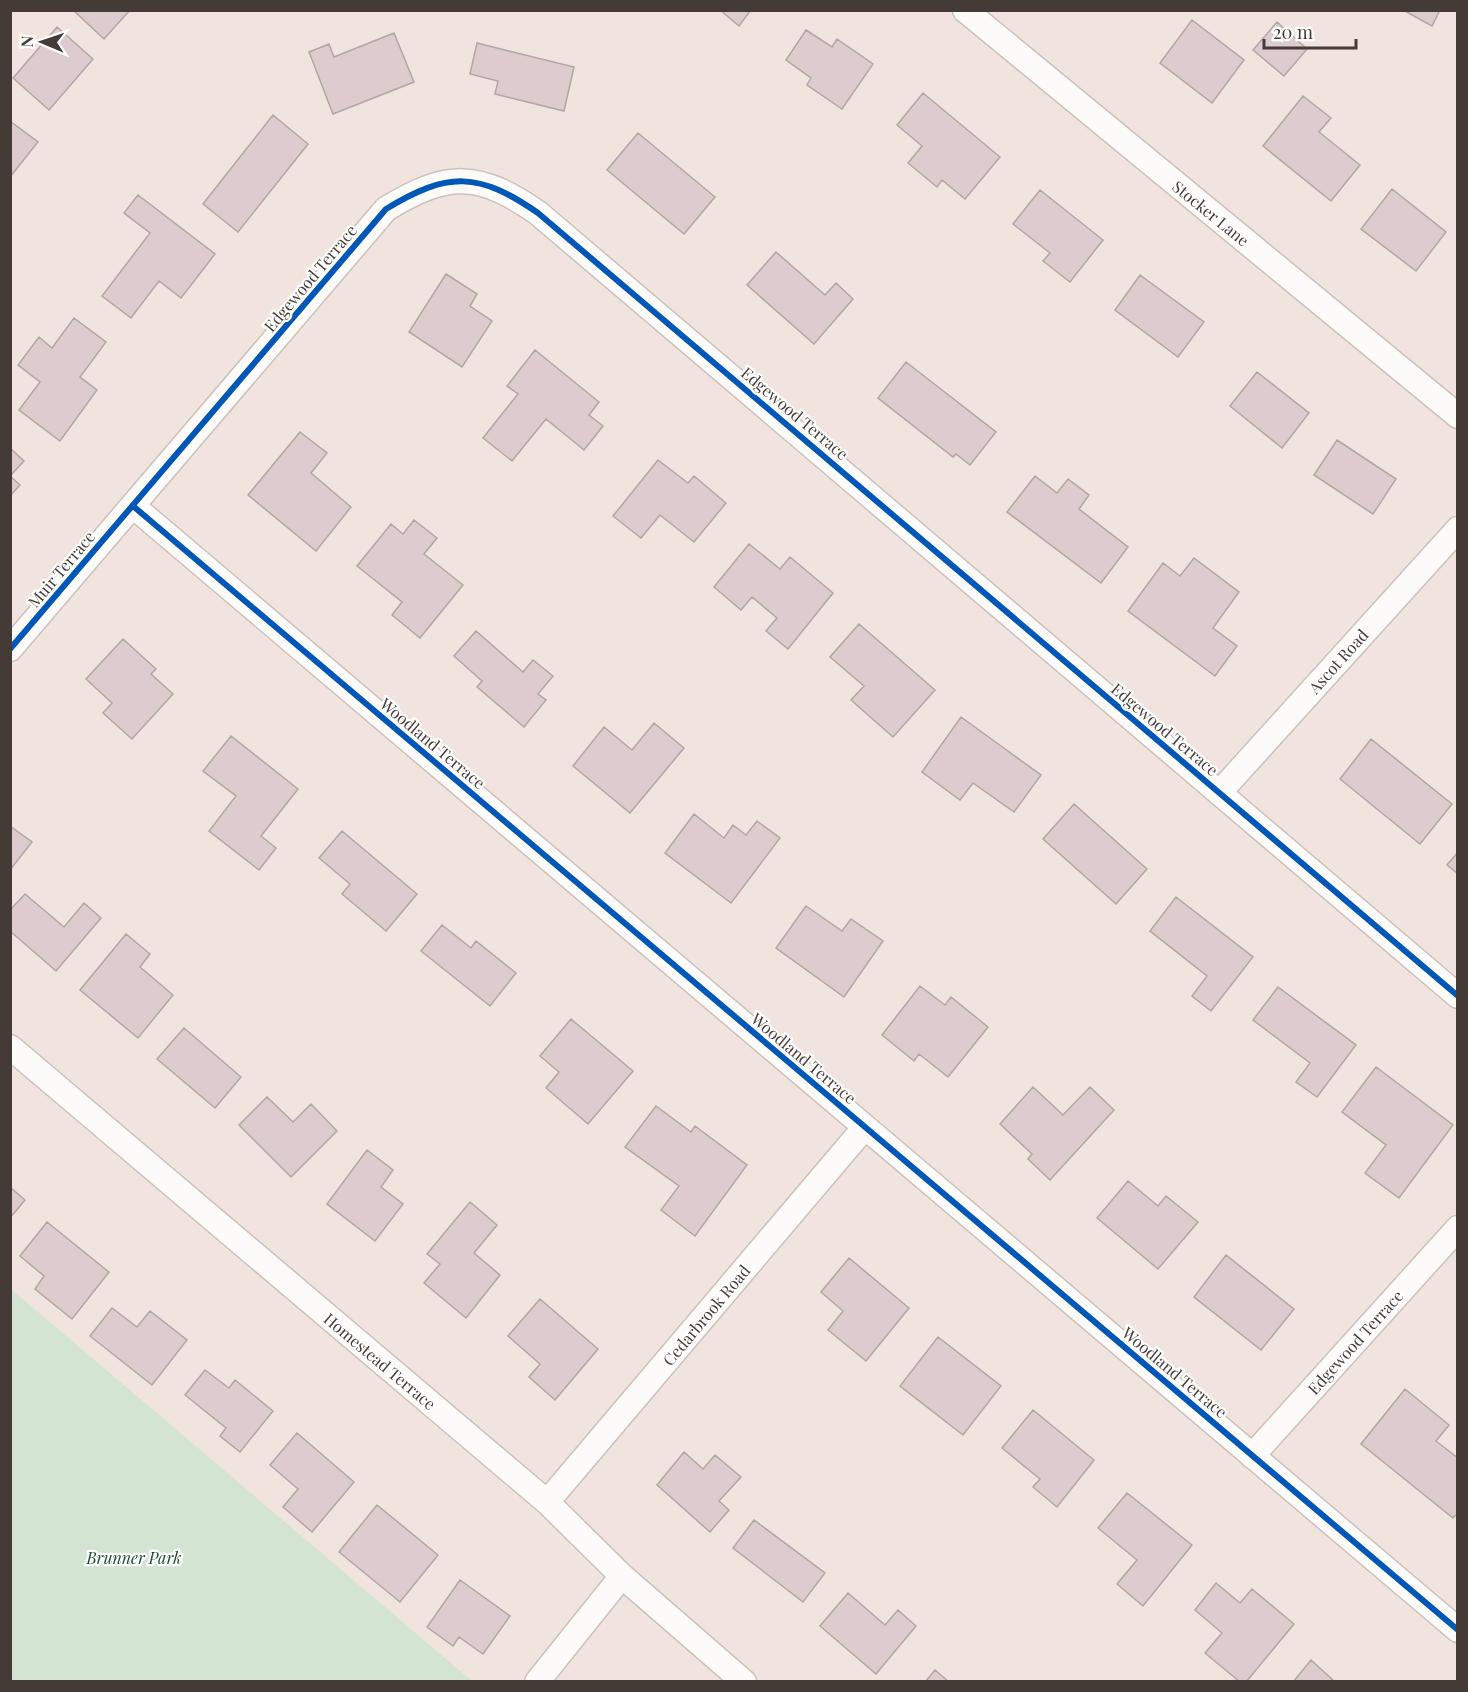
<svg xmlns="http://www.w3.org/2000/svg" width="1468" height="1692" viewBox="0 0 1468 1692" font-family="'Playfair Display',serif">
  <rect width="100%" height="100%" fill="#f1e4de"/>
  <path fill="#d3e5d2" d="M11,1289L472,1681H11Z"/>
  <path fill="#decbce" stroke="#b1a6a5" stroke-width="1.5" d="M73,10H130L104,39Z
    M720,10H751L739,26Z
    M1403,10H1440L1432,26Z
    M1192,20L1244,60L1212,103L1160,63Z
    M1277,22L1307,49L1284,76L1253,50Z
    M57,27L93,59L49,110L13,78Z
    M806,30L832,47L837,39L873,64L842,109L807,85L811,78L786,60Z
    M394,33L414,82L333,114L309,52L329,44L334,57Z
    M477,43L574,67L564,111L495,94L498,81L470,74Z
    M923,93L1000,157L965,199L942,180L937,187L908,163L922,146L897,125Z
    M1303,96L1331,118L1319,132L1360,165L1331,201L1263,146Z
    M273,115L308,144L238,232L203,204Z
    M10,121L38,142L10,177Z
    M638,133L715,197L684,234L607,170Z
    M1392,189L1446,232L1416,271L1361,229Z
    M1040,190L1103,240L1070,282L1043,261L1050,253L1013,224Z
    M138,195L215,254L181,298L159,281L131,318L102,296L150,233L124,213Z
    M776,252L825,295L836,283L853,299L814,344L747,285Z
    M446,274L477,294L470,306L492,321L462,367L409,332Z
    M1140,275L1204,322L1178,357L1115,310Z
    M74,318L106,342L80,377L97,390L60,441L19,410L40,382L18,365L39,337L52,348Z
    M535,350L599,402L589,415L603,426L584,450L546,419L512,461L483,438L518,394L507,386Z
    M906,362L996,432L970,465L956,454L953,457L878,398Z
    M1257,372L1309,413L1282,448L1230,406Z
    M300,432L327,453L311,473L351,507L316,551L248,495Z
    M1337,440L1396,479L1373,514L1314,475Z
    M10,448L24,461L10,476Z
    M658,460L688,483L694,476L726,503L694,542L660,515L641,538L613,516Z
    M10,476L20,485L10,496Z
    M1035,476L1057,493L1068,479L1089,495L1079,509L1128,547L1101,583L1007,512Z
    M414,520L437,538L424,554L463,585L420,638L392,615L402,602L357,566L391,524L403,534Z
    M749,544L780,569L790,557L833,593L788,649L766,631L777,618L752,597L741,610L714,587Z
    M1194,558L1239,592L1213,628L1237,646L1215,676L1128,611L1163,563L1180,576Z
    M859,624L935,690L893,737L851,700L864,686L830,657Z
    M476,631L523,672L533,660L553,676L538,694L546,700L524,727L477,687L482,681L454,656Z
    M123,639L156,669L151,674L173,694L132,739L103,713L112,703L86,679Z
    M961,717L1041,775L1014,812L973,783L960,800L922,772Z
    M654,723L684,748L630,813L573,766L604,727L632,750Z
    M231,736L298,789L261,836L276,848L259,870L209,831L236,796L203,771Z
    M1371,739L1452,804L1420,844L1340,779Z
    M1074,804L1147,869L1116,904L1043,839Z
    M694,814L724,838L733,825L746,835L757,821L780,838L731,903L665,853Z
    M10,826L32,842L10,870Z
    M342,831L417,894L386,931L342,894L350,884L319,858Z
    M1458,852V874L1447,865Z
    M25,894L64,927L84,903L101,918L56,971L10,931V910Z
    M1176,897L1253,957L1211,1011L1192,996L1207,976L1150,931Z
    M806,906L842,931L851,919L883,941L844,997L776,948Z
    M442,925L471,948L476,941L516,973L490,1006L421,951Z
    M126,934L150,954L140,967L173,995L138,1038L80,990Z
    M920,986L945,1005L951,997L988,1027L948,1077L919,1054L914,1061L882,1035Z
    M1278,987L1356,1045L1317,1097L1296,1082L1310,1063L1253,1020Z
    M571,1019L633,1071L588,1124L546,1088L559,1072L540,1056Z
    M184,1028L241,1077L215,1108L157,1059Z
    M1376,1067L1453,1125L1399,1198L1365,1173L1386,1145L1342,1112Z
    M1033,1087L1063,1115L1090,1087L1114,1110L1050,1180L1028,1159L1032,1154L1000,1124Z
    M267,1097L293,1122L311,1104L337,1131L291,1177L239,1125Z
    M656,1106L691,1132L695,1126L747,1165L695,1236L661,1210L679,1186L625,1147Z
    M367,1150L393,1170L381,1187L403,1204L375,1241L327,1204Z
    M1128,1181L1158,1206L1166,1196L1198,1222L1158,1269L1097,1218Z
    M10,1187L25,1200L10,1218Z
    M470,1202L497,1225L474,1253L500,1275L466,1318L424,1283L440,1264L427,1254Z
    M47,1222L109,1272L72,1319L35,1289L44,1276L20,1256Z
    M1226,1255L1294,1309L1261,1350L1194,1297Z
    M849,1258L909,1308L866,1361L828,1330L843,1311L821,1292Z
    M540,1299L598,1349L555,1400L529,1377L540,1364L508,1336Z
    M112,1308L137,1327L150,1311L187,1340L152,1385L90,1336Z
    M938,1337L1001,1386L963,1435L900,1386Z
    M205,1370L229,1388L235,1380L273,1411L240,1452L220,1436L226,1428L185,1395Z
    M1405,1389L1449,1425L1436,1441L1458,1458V1513L1453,1518L1361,1444Z
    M1033,1410L1094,1460L1057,1507L1033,1487L1040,1479L1002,1448Z
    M297,1433L354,1482L312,1532L283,1507L298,1489L270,1465Z
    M684,1452L703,1469L715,1455L741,1477L719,1501L729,1510L710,1532L657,1485Z
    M1127,1493L1192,1545L1143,1606L1117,1584L1137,1560L1098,1528Z
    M377,1505L438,1555L400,1602L339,1552Z
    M754,1520L825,1573L803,1602L733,1548Z
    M460,1580L510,1616L483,1654L459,1637L453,1646L427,1627Z
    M1216,1583L1240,1603L1252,1589L1294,1624L1246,1682H1240L1205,1653L1222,1633L1195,1610Z
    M848,1593L885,1625L898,1610L916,1626L876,1674L820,1626Z
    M1311,1660L1335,1682H1293Z
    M935,1670L949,1682H925Z"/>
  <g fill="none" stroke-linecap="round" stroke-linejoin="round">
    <g stroke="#cbc1bc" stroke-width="27">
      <path id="minor" d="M965,10L1458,416
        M133,506L1458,1630
        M10,649L386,209C448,171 479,172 538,213L1458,996
        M1219,793L1458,529
        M10,1047L547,1502L622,1576L744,1682
        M1252,1456L1458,1228
        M547,1502L865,1127
        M537,1682L622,1576"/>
    </g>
    <use href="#minor" stroke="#fdfbfa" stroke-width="24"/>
    <g stroke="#fff" stroke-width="10">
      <path id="cycleway" d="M133,506L1458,1630
        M10,649L386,209C448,171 479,172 538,213L1458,996"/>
    </g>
    <use href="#cycleway" stroke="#0057b8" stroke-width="6"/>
  </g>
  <g text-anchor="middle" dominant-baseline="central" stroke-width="4.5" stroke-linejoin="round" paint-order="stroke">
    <g font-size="16" fill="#443a36" stroke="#fff">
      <text transform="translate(1211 213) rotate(39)">Stocker Lane</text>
      <text transform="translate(310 278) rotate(-50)">Edgewood Terrace</text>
      <text transform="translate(795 413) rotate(40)">Edgewood Terrace</text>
      <text transform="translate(61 569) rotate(-50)">Muir Terrace</text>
      <text transform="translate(1338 661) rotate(-48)">Ascot Road</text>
      <text transform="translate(1165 729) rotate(40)">Edgewood Terrace</text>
      <text transform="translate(433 743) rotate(40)">Woodland Terrace</text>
      <text transform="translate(804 1058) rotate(40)">Woodland Terrace</text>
      <text transform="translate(706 1315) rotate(-50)">Cedarbrook Road</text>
      <text transform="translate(1355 1342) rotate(-48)">Edgewood Terrace</text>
      <text transform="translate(380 1361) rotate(40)">Homestead Terrace</text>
      <text transform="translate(1175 1372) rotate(40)">Woodland Terrace</text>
    </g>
    <g font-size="16" font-style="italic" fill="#194a2f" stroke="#fff">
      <text x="134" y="1557">Brunner Park</text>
    </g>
  </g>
  <rect width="1468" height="1692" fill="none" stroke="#443a36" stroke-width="24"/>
  <g transform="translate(42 42) rotate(272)" stroke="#ffffff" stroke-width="4.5" paint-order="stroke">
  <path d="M0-4.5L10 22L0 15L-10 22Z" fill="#443a36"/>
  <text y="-9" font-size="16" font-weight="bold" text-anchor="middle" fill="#443a36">N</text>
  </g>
  <path d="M1264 39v9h92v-9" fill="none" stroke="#443a36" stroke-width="3"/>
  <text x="1273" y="39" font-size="18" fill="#443a36" stroke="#ffffff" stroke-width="4.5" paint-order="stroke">20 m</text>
</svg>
